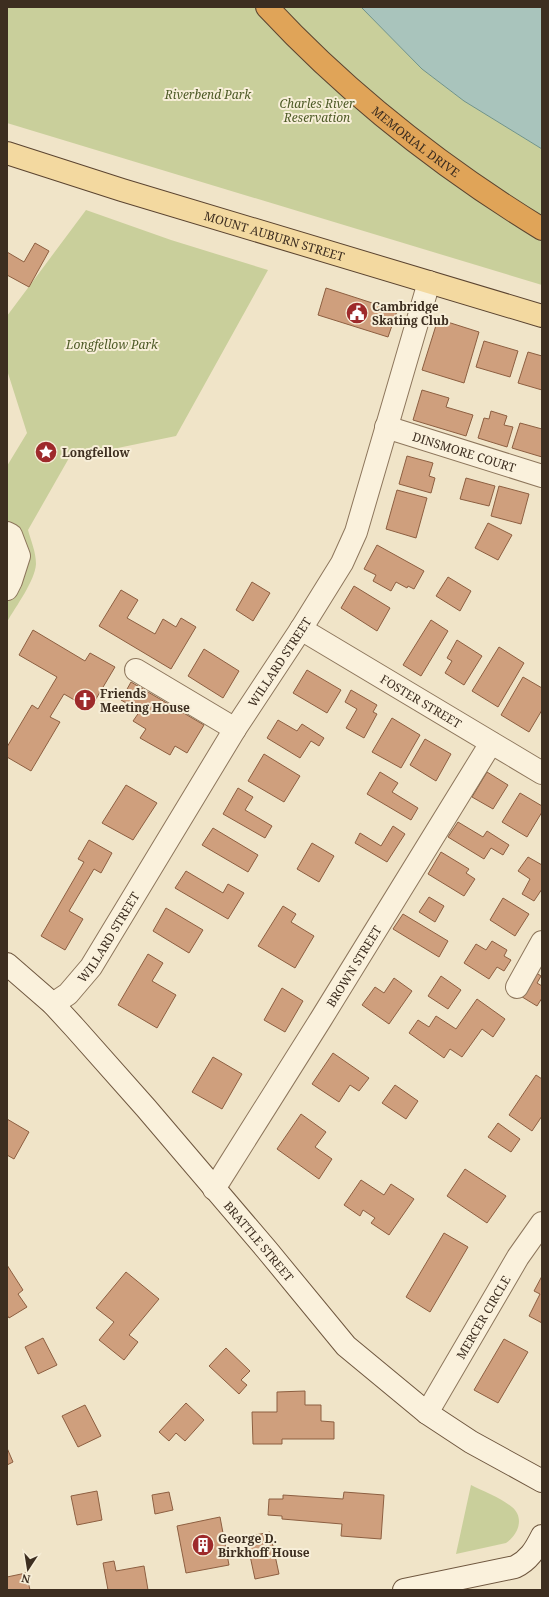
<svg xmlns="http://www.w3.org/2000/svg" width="549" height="1597" viewBox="0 0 549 1597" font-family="'Noto Serif',serif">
  <rect width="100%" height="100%" fill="#f0e4c8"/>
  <path fill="#c9cf9b" d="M7,7H361L422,69L464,101L542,149V285L7,123Z
    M86,210L171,240L268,270L176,436L69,458L28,530C31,541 36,552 36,564C35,581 16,606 7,622V466L27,433L7,370V316Z
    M471,1485C483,1491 501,1498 512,1507C525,1518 518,1535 506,1543L456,1554Z"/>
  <path fill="#a9c4bc" stroke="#6f938a" d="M361,7H542V149L464,101L422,69Z"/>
  <path fill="#cf9f7d" stroke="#8d5f41" d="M35,243L49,251L29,287L7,275V252L24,262Z
    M326,288L397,311L388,337L318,315Z
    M438,319L479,332L464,383L422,370Z
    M484,341L518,351L510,377L476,367Z
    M528,352L542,356V390L518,383Z
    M422,390L449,398L446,407L473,415L466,436L413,420Z
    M491,411L507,416L504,425L513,427L507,447L478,438L484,418L489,419Z
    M520,423L542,429V457L512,448Z
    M407,456L433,463L429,476L435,478L431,493L399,484Z
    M466,478L495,486L489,506L460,499Z
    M499,486L529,494L521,524L491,516Z
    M397,490L427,498L416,538L386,529Z
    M488,523L512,535L498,560L475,548Z
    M377,545L424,571L414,589L408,586L407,588L396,582L391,591L373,581L376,575L364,569Z
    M448,577L471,591L460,611L436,596Z
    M252,582L270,593L253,621L236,610Z
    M354,586L390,608L377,631L341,608Z
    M121,590L138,600L127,618L155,634L163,619L176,627L181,618L196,627L171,669L99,626Z
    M431,620L448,631L421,676L403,665Z
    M33,630L85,661L90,653L115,667L90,709L64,694L50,717L60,722L31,771L7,757V747L32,705L38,709L57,677L19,655Z
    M457,640L482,656L464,685L445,673L452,661L447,658Z
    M499,647L524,663L498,707L472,691Z
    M204,649L239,671L223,698L188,676Z
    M307,670L341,690L327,713L293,693Z
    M523,677L542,688V710L529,732L501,715Z
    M131,682L204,725L187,753L175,746L170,755L140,738L146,729L133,721L140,711L121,700Z
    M351,690L377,705L373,712L377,714L364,738L346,728L357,709L345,702Z
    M392,718L420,735L401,768L372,752Z
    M278,720L297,731L302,724L324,738L319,746L311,741L300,758L267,738Z
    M425,739L451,754L436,781L410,765Z
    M264,754L300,776L284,802L248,781Z
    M380,772L398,783L392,792L418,808L411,820L367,794Z
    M487,772L508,785L493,809L472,797Z
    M126,785L157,803L133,840L102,823Z
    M238,788L253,797L245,810L272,826L265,838L223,814Z
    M520,793L542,806V812L527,837L502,822Z
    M458,822L483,837L487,831L509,845L503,855L491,848L484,859L448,837Z
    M393,826L405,834L387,862L355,843L360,833L381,846Z
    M213,828L258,855L248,872L202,845Z
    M89,840L112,853L101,873L94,869L69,911L83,919L65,950L41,936L84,862L78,859Z
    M312,843L334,856L319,882L297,869Z
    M441,852L469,869L466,873L475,879L464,896L428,874Z
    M528,857L542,865V889L534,901L522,894L530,879L518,871Z
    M186,871L223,893L228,884L244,893L228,919L175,888Z
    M429,897L444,906L435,922L419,912Z
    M503,898L529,914L515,936L490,920Z
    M283,906L296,914L291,922L314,936L295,968L258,946Z
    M166,908L203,930L189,953L153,931Z
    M403,914L448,941L439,957L393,929Z
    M492,941L507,950L504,956L511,960L504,971L497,967L489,979L464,963L476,944L486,950Z
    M148,954L163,963L152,981L176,995L157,1028L118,1005Z
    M529,968L541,976L537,983L542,986V998L537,1006L514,992Z
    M441,976L461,990L448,1009L428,996Z
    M394,978L412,991L389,1024L362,1005L375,987L384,993Z
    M282,988L303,1001L285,1032L264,1020Z
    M477,999L505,1019L493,1037L482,1029L462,1057L450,1049L444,1058L409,1033L418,1020L429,1027L436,1016L456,1029Z
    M333,1053L369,1078L359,1091L350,1085L339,1102L312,1084Z
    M213,1057L242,1074L222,1109L192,1092Z
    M536,1075L542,1079V1116L532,1131L509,1115Z
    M395,1085L418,1101L406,1119L382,1103Z
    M301,1114L326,1132L315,1147L332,1159L319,1179L277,1149Z
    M7,1119L29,1132L14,1159L7,1155Z
    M498,1123L520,1139L511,1152L488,1137Z
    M465,1169L506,1196L487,1223L447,1196Z
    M361,1180L384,1195L391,1184L414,1199L389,1235L371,1223L375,1218L363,1210L360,1216L344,1205Z
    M444,1233L468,1247L430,1312L406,1297Z
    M7,1265L23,1290L18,1294L27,1307L9,1318L7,1315Z
    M126,1272L159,1299L129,1335L138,1342L124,1360L99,1340L114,1322L96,1308Z
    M542,1276V1323L529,1316L540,1294L534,1291Z
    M43,1338L57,1365L38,1374L25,1347Z
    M504,1339L528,1352L498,1403L474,1390Z
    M226,1348L250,1371L241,1380L247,1385L239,1394L209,1366Z
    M305,1391V1405H321V1421L334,1422V1439H282V1444H253L252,1412H277V1392Z
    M186,1403L204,1420L185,1441L176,1433L169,1441L159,1432Z
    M85,1405L101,1436L78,1447L62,1416Z
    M7,1448L13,1462L7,1465Z
    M97,1491L102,1520L77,1525L71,1496Z
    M169,1492L173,1510L155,1514L152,1495Z
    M344,1492L384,1495L381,1539L341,1536L342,1524L282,1519V1516L268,1515L269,1499H283V1495L343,1499Z
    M220,1517L229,1565L186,1573L177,1526Z
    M270,1532L279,1574L255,1579L246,1537Z
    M114,1561L116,1571L144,1566L148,1590H108L103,1563Z
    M26,1573L30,1590H7V1577Z"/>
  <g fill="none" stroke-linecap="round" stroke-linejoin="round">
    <g stroke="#8d765c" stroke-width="24">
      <g id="street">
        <path id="s1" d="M386,427L542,476"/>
        <path d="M7,533L11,535L19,556L11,581L7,589"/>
        <path id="s2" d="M301,629L542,773"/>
        <path d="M136,670L235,729"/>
        <path d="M517,987L542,942"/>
        <path id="s3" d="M53,1004L68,994L91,967L235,729L301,629L342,563L356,532L429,282"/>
        <path id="s4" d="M214,1189L321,1019L491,743"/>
        <path id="s5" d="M427,1413L518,1257L542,1223"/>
      </g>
    </g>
    <g stroke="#6f573f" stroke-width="24">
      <g id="secondary">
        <path id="s6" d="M7,964L53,1004L75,1028L146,1108L267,1250L346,1346L427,1413L471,1442L542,1481"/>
        <path d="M404,1590L515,1567C529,1560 535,1550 542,1536"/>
      </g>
    </g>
    <g stroke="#5b4430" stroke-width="24">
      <g id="primary">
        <path id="s7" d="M7,153L122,190L542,316"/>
      </g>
    </g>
    <g stroke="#5b4430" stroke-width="24">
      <g id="highway">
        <path id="s8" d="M267,7C348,94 441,167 542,229"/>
      </g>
    </g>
    <use href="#street" stroke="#faf1dc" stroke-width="22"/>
    <use href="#secondary" stroke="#faf1dc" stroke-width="22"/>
    <use href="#primary" stroke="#f3d9a0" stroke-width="22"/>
    <use href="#highway" stroke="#e0a458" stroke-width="22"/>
  </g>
  <defs>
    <g id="civic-disc" transform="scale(1.15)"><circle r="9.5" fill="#9e2a2b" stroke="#f7eed8"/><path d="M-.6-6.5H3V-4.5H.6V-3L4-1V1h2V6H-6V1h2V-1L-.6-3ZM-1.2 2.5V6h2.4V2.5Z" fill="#fff"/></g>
    <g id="sight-disc" transform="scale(1.15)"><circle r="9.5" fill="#9e2a2b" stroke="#f7eed8"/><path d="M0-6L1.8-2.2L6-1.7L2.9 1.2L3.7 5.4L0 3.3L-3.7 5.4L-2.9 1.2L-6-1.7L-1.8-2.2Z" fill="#fff"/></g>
    <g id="church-disc" transform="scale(1.15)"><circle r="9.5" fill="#9e2a2b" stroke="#f7eed8"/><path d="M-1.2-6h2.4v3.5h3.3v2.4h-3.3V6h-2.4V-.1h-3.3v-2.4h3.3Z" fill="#fff"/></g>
    <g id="building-disc" transform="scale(1.15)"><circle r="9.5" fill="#9e2a2b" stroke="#f7eed8"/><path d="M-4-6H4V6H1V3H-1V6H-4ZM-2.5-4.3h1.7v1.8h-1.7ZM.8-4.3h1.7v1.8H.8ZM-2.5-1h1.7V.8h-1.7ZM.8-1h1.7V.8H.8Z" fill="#fff"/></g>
  </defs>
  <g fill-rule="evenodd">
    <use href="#civic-disc" x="357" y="313"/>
    <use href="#sight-disc" x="46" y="452"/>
    <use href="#church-disc" x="85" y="700"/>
    <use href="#building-disc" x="203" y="1545"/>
  </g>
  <g text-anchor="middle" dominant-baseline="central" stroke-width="4" stroke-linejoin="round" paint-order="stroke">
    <g font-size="12" font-style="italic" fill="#4d5a26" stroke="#f7eed8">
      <text x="208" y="94">Riverbend Park</text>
      <text x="317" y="103">Charles River<tspan x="317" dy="14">Reservation</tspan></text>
      <text x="112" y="344">Longfellow Park</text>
    </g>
    <g font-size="12" fill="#3d2e20" stroke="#f7eed8">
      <text stroke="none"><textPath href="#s8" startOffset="201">MEMORIAL DRIVE</textPath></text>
      <text stroke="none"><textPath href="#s7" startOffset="280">MOUNT AUBURN STREET</textPath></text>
      <text stroke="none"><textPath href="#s1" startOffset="82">DINSMORE COURT</textPath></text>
      <text stroke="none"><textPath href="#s3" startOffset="412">WILLARD STREET</textPath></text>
      <text stroke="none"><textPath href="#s2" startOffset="140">FOSTER STREET</textPath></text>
      <text stroke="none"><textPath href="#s3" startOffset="88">WILLARD STREET</textPath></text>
      <text stroke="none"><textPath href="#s4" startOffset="263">BROWN STREET</textPath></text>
      <text stroke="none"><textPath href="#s6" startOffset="375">BRATTLE STREET</textPath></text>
      <text stroke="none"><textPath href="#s5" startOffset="111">MERCER CIRCLE</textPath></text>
    </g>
    <g font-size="12" font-weight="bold" fill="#3d2e20" stroke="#f7eed8" text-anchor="start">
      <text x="372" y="306">Cambridge<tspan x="372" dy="14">Skating Club</tspan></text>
      <text x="62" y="452">Longfellow</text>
      <text x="100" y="693">Friends<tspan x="100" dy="14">Meeting House</tspan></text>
      <text x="218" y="1538">George D.<tspan x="218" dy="14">Birkhoff House</tspan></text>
    </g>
  </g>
  <rect width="549" height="1597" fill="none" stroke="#3d2e20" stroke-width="16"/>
  <g transform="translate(28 1569) rotate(192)" stroke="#f7eed8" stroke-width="3" paint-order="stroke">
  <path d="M0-3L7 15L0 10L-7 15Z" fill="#3d2e20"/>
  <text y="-6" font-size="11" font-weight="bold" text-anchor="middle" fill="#3d2e20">N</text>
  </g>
</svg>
